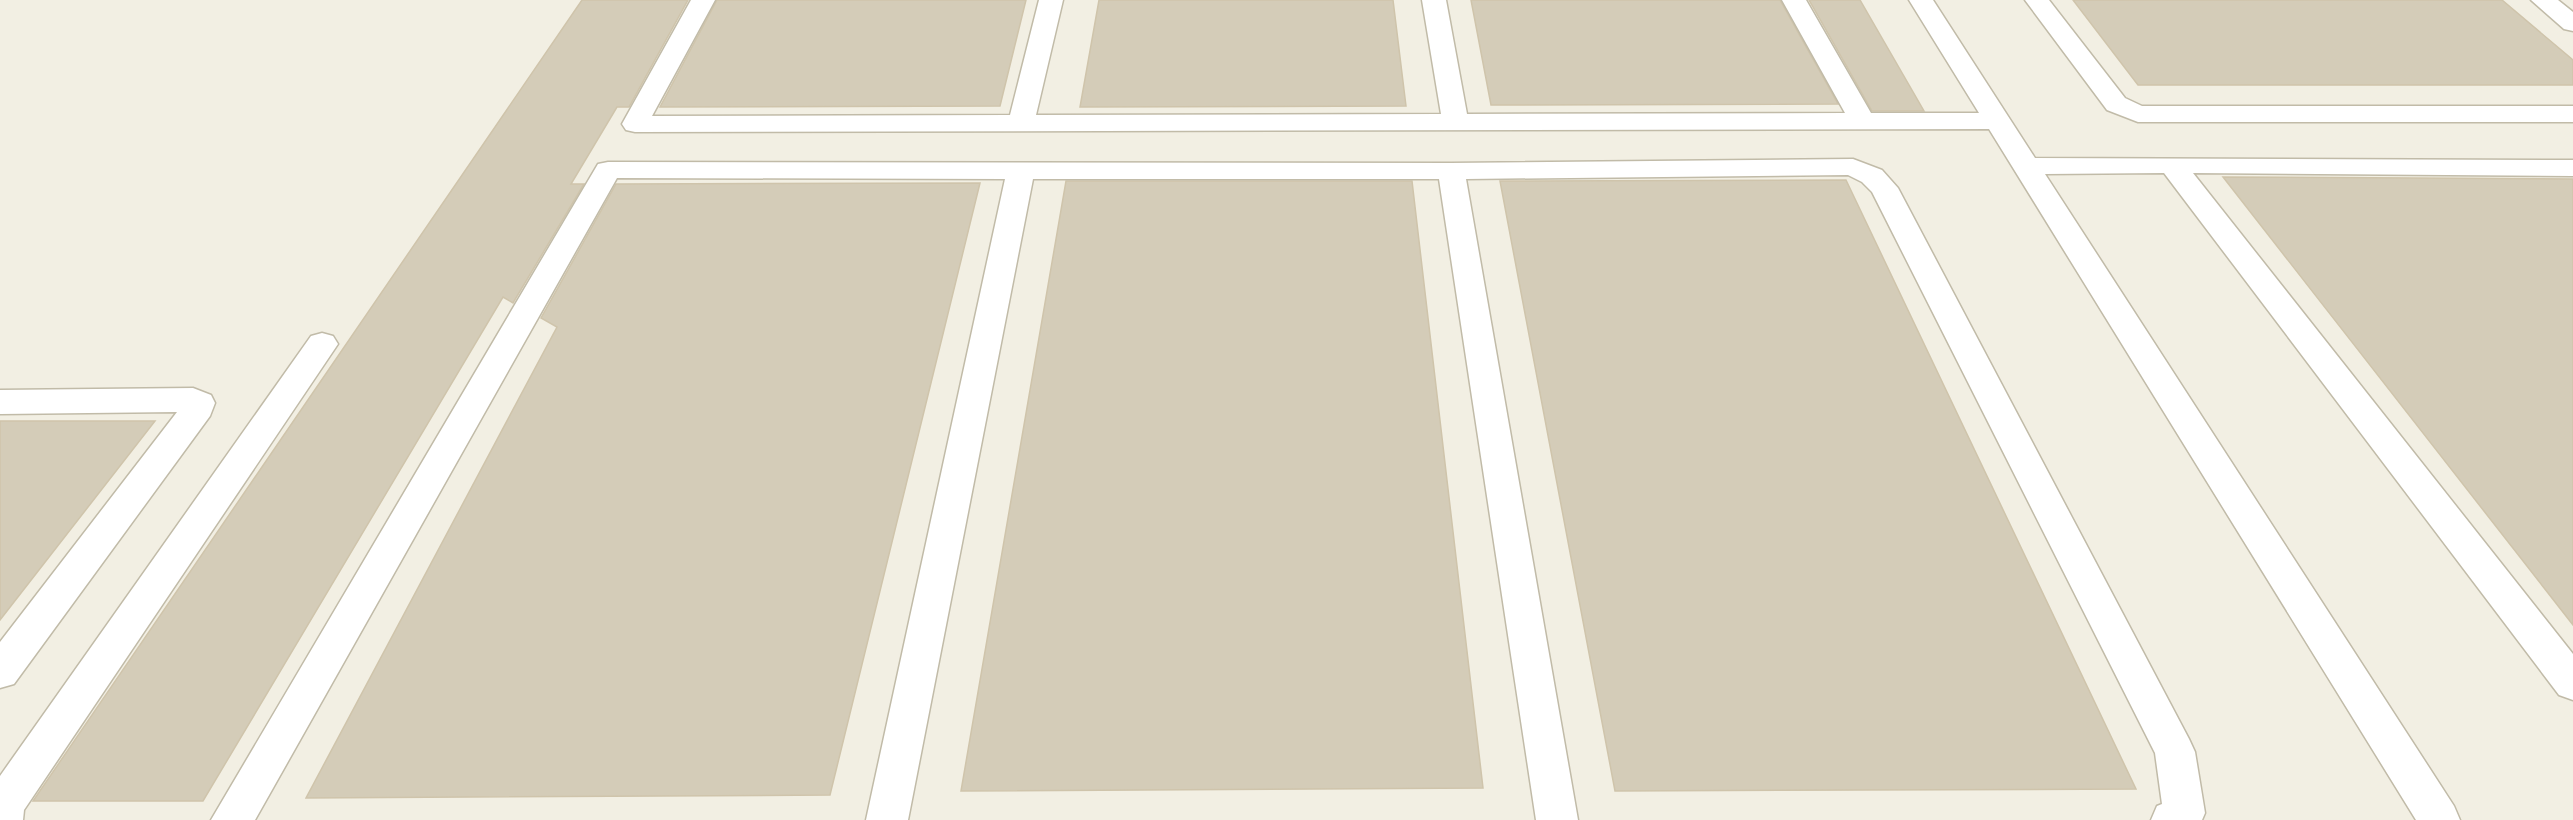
<svg xmlns="http://www.w3.org/2000/svg" width="2573" height="820" viewBox="0 0 2573 820" font-family="Mulish,sans-serif">
  <rect width="100%" height="100%" fill="#f2efe3"/>
  <path fill="#d4ccb8" stroke="#cfc4ab" stroke-width="1.5" d="M582,0H688L629,107H617L571,184H584L513,303L503,297L203,801H33Z
    M717,0H1026L1000,106L660,107Z
    M1099,0H1393L1406,106L1080,107Z
    M1471,0H1780L1838,104L1491,105Z
    M1809,0H1860L1924,111H1872Z
    M2073,0H2502L2573,60V85H2138Z
    M2223,177L2573,179V625Z
    M1846,180L2136,789L1615,791L1500,181Z
    M1066,181H1412L1483,788L961,791Z
    M980,183L830,795L306,798L557,327L541,318L616,184Z
    M0,421H155L0,620Z"/>
  <g fill="none" stroke-linecap="round" stroke-linejoin="round">
    <g stroke="#c1bba8" stroke-width="3">
      <path id="minor" d="M691,0H715L652,116L1010,115L1039,0H1063L1036,115L1441,114L1422,0H1446L1467,114L1845,113L1782,0H1806L1871,113H1979L1909,0H1933L2035,158L2573,160V176L2193,173L2573,654V700L2559,695L2164,173L2045,174L2454,806L2460,820H2416L1989,129L635,132L626,130L622,124Z
        M2025,0H2049L2125,98L2142,106H2573V122H2138L2107,110Z
        M2531,0H2558L2573,12V31L2564,29Z
        M1853,159L1882,170L1898,188L2189,739L2195,752L2205,813L2202,820H2151L2157,806L2162,804L2155,753L1872,192L1862,182L1848,175L1466,179L1578,820H1536L1439,179H1033L908,820H866L1005,179L617,178L255,820H211L598,164L608,162L1451,163Z
        M322,333L333,336L338,344L24,810L23,820H0V776L311,336Z
        M193,388L211,395L215,403L210,416L14,684L0,688V642L177,412L0,414V390Z"/>
    </g>
    <use href="#minor" fill="#fff" fill-rule="evenodd"/>
  </g>
</svg>
